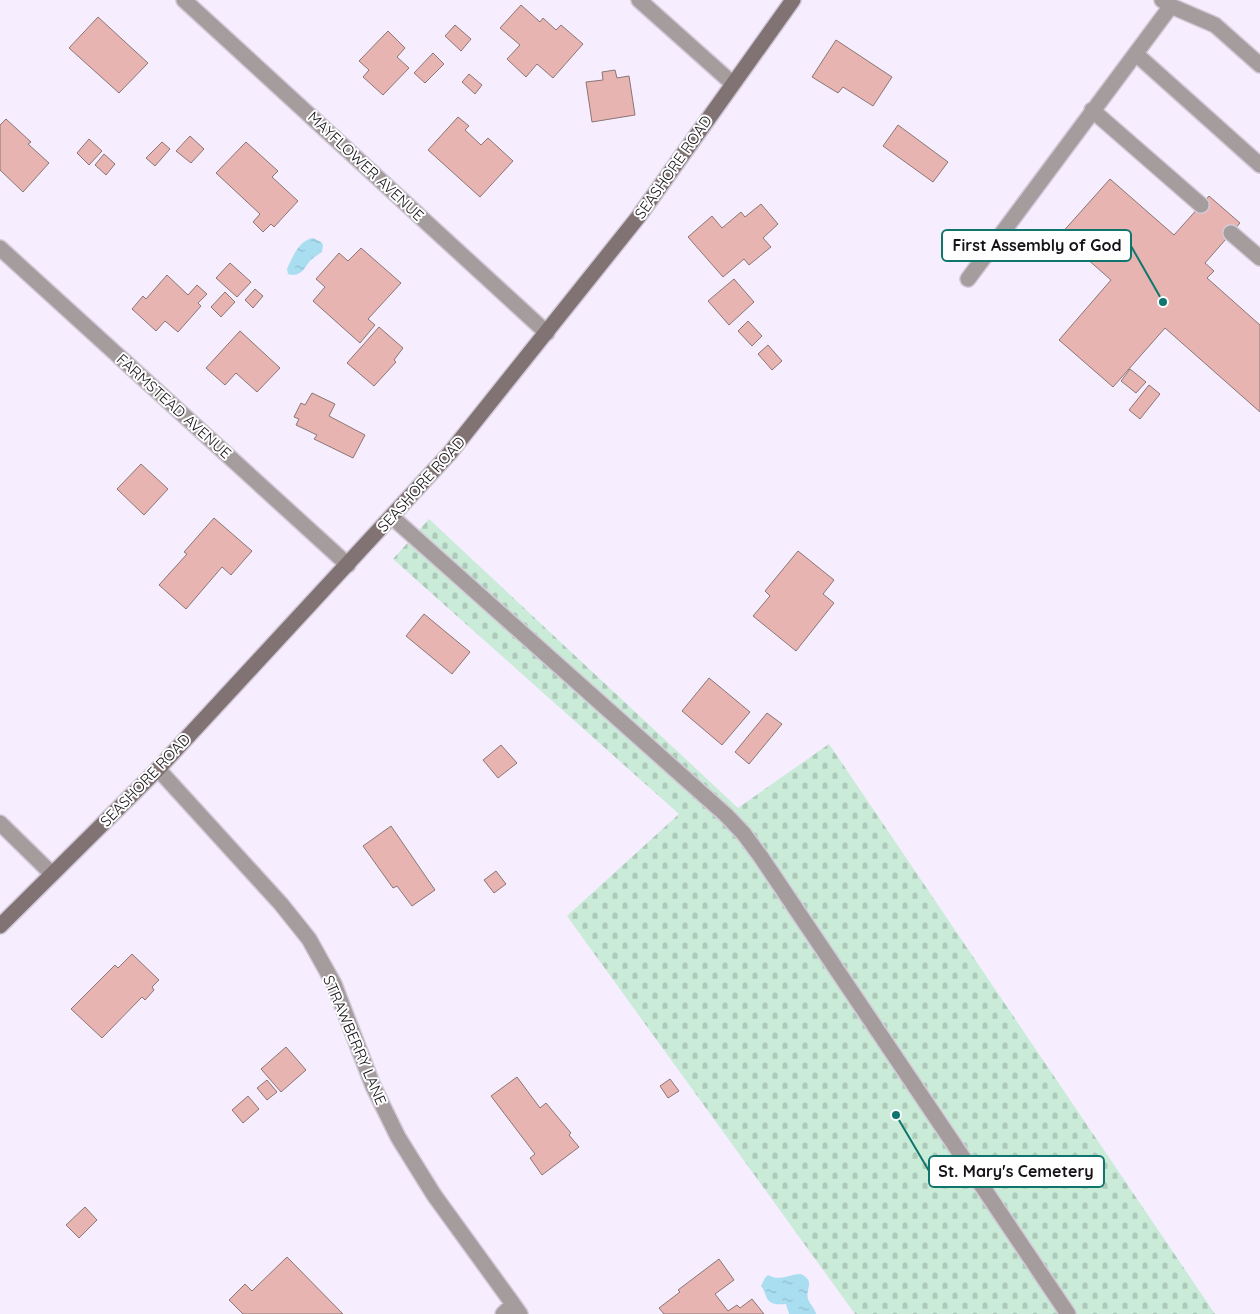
<svg xmlns="http://www.w3.org/2000/svg" width="1260" height="1314" viewBox="0 0 1260 1314" font-family="Quicksand,sans-serif">
  <defs>
    <pattern id="cemetery-stones" width="16" height="16" patternUnits="userSpaceOnUse" patternTransform="scale(1.25)"><rect width="16" height="16" fill="#caebd8"/><path d="M2 7V4a2 2 0 0 1 4 0v3zM10 15v-3a2 2 0 0 1 4 0v3z" fill="#adc9b9"/></pattern>
    <pattern id="water-ripples" width="26" height="14" patternUnits="userSpaceOnUse" patternTransform="scale(1.25)"><rect width="26" height="14" fill="#a9ddf0"/><path d="M2 4q2-2 4 0t4 0M15 11q2-2 4 0t4 0" fill="none" stroke="#91bdcd"/></pattern>
  </defs>
  <rect width="100%" height="100%" fill="#f6edfe"/>
  <path fill="url(#cemetery-stones)" d="M429,519L738,808L829,744L1215,1314H855L567,916L679,814L393,559Z"/>
  <path fill="url(#water-ripples)" d="M313,238L321,242L323,245L322,252C319,254 314,257 311,260C304,267 302,278 288,274L287,269C292,258 299,240 313,238Z
    M801,1274C816,1282 805,1288 808,1299C810,1305 815,1308 816,1314H789L786,1304C781,1304 776,1305 772,1303C765,1300 766,1291 761,1286L765,1278L768,1275C780,1282 789,1274 801,1274Z"/>
  <path fill="#e7b4b2" stroke="#8a7675" d="M521,5L540,22L543,18L556,30L561,25L583,44L553,78L537,64L526,77L507,59L520,45L500,28Z
    M98,17L148,63L119,93L69,48Z
    M455,25L471,39L461,51L445,36Z
    M388,31L405,48L397,57L409,68L383,95L363,77L369,70L359,61Z
    M836,40L892,77L873,106L843,87L838,93L812,77Z
    M433,53L444,64L425,83L414,73Z
    M615,70L617,78L629,76L635,115L592,122L586,82L603,80L602,72Z
    M469,74L482,85L475,94L462,82Z
    M458,117L469,126L465,130L481,145L488,138L513,161L480,197L428,150Z
    M6,119L31,142L28,144L49,163L23,192L0,170V125Z
    M898,125L948,162L933,182L883,146Z
    M190,136L204,149L191,163L176,151Z
    M89,139L102,151L89,165L77,153Z
    M162,142L170,149L155,166L146,158Z
    M246,142L278,171L272,177L298,201L274,227L271,224L263,232L253,222L260,214L216,173Z
    M104,154L115,164L106,175L95,165Z
    M1110,179L1174,235L1209,196L1240,223L1205,263L1214,271L1207,278L1260,325V412L1165,328L1113,387L1059,340L1111,280L1060,235Z
    M761,204L778,224L763,238L771,247L749,265L744,259L723,277L688,237L712,216L722,228L741,212L745,217Z
    M361,248L401,283L368,319L375,325L360,343L313,301L325,287L316,279L339,253L348,261Z
    M230,263L251,282L237,297L216,278Z
    M167,275L188,295L197,285L207,294L198,303L201,306L178,332L165,321L156,331L132,309L143,296L146,299Z
    M734,279L754,302L729,325L708,301Z
    M255,289L263,296L253,308L245,300Z
    M225,292L235,302L221,317L211,307Z
    M748,321L762,336L752,346L738,331Z
    M379,327L403,348L394,360L396,362L374,386L347,363Z
    M240,331L280,368L257,392L236,373L225,385L206,368Z
    M768,345L782,361L772,370L758,354Z
    M1130,369L1146,382L1136,393L1121,381Z
    M1149,385L1160,394L1140,419L1129,410Z
    M312,393L335,404L329,416L365,435L353,458L314,439L317,435L296,425L299,419L294,417L301,403L305,405Z
    M141,464L168,489L144,515L117,489Z
    M214,518L252,551L231,575L222,567L186,609L159,585L187,554L184,552Z
    M798,551L834,580L823,594L834,603L796,651L753,616L770,596L765,591Z
    M424,614L470,652L452,674L406,636Z
    M709,678L750,712L722,745L682,711Z
    M767,713L782,724L749,764L735,752Z
    M501,745L517,763L498,778L483,760Z
    M391,826L435,890L412,906L397,886L393,888L363,846Z
    M496,871L506,884L494,893L484,880Z
    M132,954L159,980L152,987L154,990L145,1000L142,997L102,1038L71,1009L115,965L118,968Z
    M286,1047L306,1070L281,1092L261,1069Z
    M517,1077L540,1108L546,1103L571,1133L569,1135L579,1147L542,1175L530,1158L535,1154L491,1096Z
    M670,1079L679,1091L668,1098L660,1086Z
    M267,1080L277,1092L267,1100L257,1088Z
    M248,1096L259,1109L243,1123L232,1110Z
    M85,1207L97,1220L79,1238L66,1225Z
    M287,1257L343,1314H243L229,1300L245,1284L252,1291Z
    M719,1259L734,1280L715,1294L728,1311L737,1305L740,1308L752,1299L764,1314H664L659,1308L680,1292L678,1290Z"/>
  <g fill="none" stroke-linecap="round" stroke-linejoin="round">
    <g stroke="#d2cad9" stroke-width="18">
      <path id="lane" d="M1171,6L1215,25L1260,65
        M1136,54L1260,165
        M1092,110L1201,205
        M1231,233L1260,258
        M968,279L1171,6L1162,0
        M392,517L726,815L744,834L761,857L1068,1314"/>
    </g>
    <g stroke="#d2cad9" stroke-width="18">
      <path id="street" d="M184,0L547,333
        M639,0L732,83
        M0,248L348,565
        M158,769L281,904L309,939L334,984L373,1086L398,1137L434,1195L513,1304
        M0,823L52,874
        M503,1314L513,1304L520,1314"/>
    </g>
    <g stroke="#d2cad9" stroke-width="18">
      <path id="secondary" d="M0,926L158,769L449,454L639,216L793,0"/>
    </g>
    <use href="#lane" stroke="#a59c9d" stroke-width="15"/>
    <use href="#street" stroke="#a59c9d" stroke-width="15"/>
    <use href="#secondary" stroke="#817374" stroke-width="15"/>
  </g>
  <g text-anchor="middle" dominant-baseline="central" stroke-width="4" stroke-linejoin="round" paint-order="stroke">
    <g font-size="15" fill="#161319" stroke="#fefefe">
      <text transform="translate(366 166) rotate(43)">MAYFLOWER AVENUE</text>
      <text transform="translate(673 167) rotate(-55)">SEASHORE ROAD</text>
      <text transform="translate(174 406) rotate(42)">FARMSTEAD AVENUE</text>
      <text transform="translate(421 484) rotate(-48)">SEASHORE ROAD</text>
      <text transform="translate(145 780) rotate(-46)">SEASHORE ROAD</text>
      <text transform="translate(355 1040) rotate(67)">STRAWBERRY LANE</text>
    </g>
  </g>
  <path fill="none" stroke="#0f766e" stroke-width="2" d="M1163 302L1131 246M896 1115L929 1171"/>
  <g fill="#0f766e" stroke="#fefefe" stroke-width="2">
    <circle cx="1163" cy="302" r="5"/>
    <circle cx="896" cy="1115" r="5"/>
  </g>
  <g fill="#fefefe" stroke="#0f766e" stroke-width="2">
    <rect x="942" y="230" width="189" height="31" rx="5"/>
    <rect x="929" y="1156" width="175" height="31" rx="5"/>
  </g>
  <g font-size="16" text-anchor="middle" font-weight="bold" fill="#161319">
    <text x="1037" y="251">First Assembly of God</text>
    <text x="1016" y="1177">St. Mary's Cemetery</text>
  </g>
</svg>
